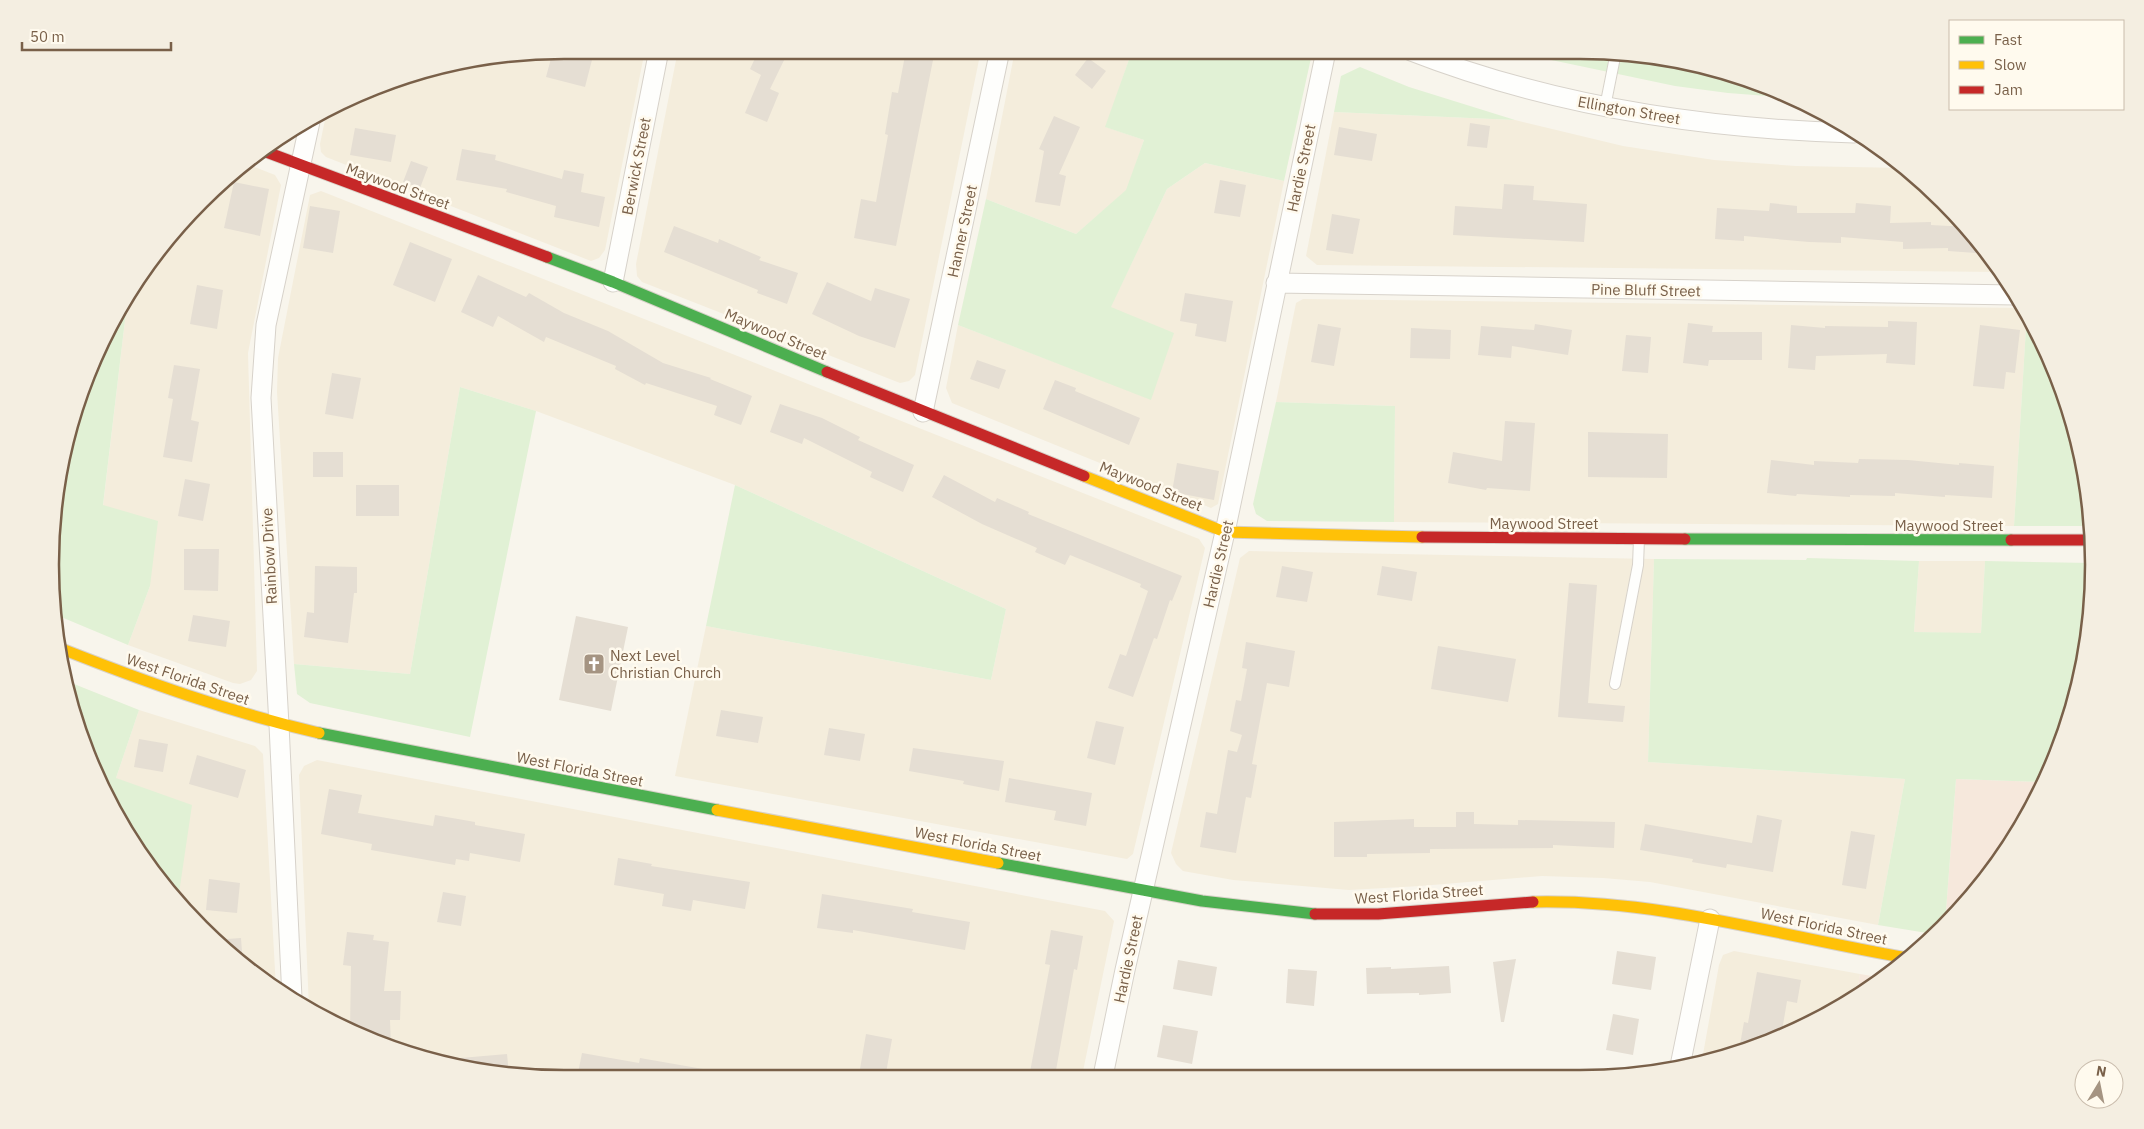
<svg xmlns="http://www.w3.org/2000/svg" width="2144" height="1129" viewBox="0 0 2144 1129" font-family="'IBM Plex Sans',sans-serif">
  <rect width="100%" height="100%" fill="#f8f5ec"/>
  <path fill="#f4eddc" d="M564,50H645L605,250L599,258L591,261L326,157L321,152L320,144L327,110L399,77L464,60Z
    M678,50H981L915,375L909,381L900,383L642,282L637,276L636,264Z
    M1015,50L1132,51L1106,127L1144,140L1127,190L1076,234L986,199Z
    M1334,112L1515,120L1623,146L1714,160L1796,166L1905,168L1967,225L2000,272L1317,265L1306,256Z
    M244,163L275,175L281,185L248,353L257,671L251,680L240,684L233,683L128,645L150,586L103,506L128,295L137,279L178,225Z
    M1205,163L1284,181L1218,504L1211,508L952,403L946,388L958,325L1151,399L1110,308L1167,189Z
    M321,191L1199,539L1205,548L1133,854L1127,859L675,776L706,626L991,680L1006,609L735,485L536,411L460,387L410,674L294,664L277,392L278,358L310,195Z
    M1303,299L2025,308L2027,311L2014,526L1394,522L1395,406L1276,402L1296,303Z
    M1249,551L1654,559L1648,762L1905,779L1878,925L1650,882L1603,878L1542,876L1420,886L1349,890L1233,880L1183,871L1176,864L1171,853L1240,558Z
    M1919,561H1985L1981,634L1914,632Z
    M139,710L255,746L263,754L276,988L252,973L201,928L178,900L116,778Z
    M317,760L1105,911L1114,921L1082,1076L531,1078L432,1062L337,1026L309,1008L299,775L304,766Z
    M1734,951L1860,974L1857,993L1776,1040L1702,1060L1719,965L1723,955Z"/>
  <path fill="#f6e8dc" d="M1956,779L2045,782L2041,792L1967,904L1945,924Z
    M1860,974L1883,978L1857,993Z"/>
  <path fill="#e1f1d5" d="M1132,51H1306L1311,58L1284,181L1205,163L1167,189L1111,307L1174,333L1151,400L958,325L986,199L1076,234L1126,190L1144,140L1105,127Z
    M1508,51H1613L1713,68L1794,98L1728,93L1675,86Z
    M1360,67L1409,87L1515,120L1334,112L1341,76Z
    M128,295L103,505L158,521L150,586L128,645L54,614L51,531L67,432L89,367Z
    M2027,311L2067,399L2090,498L2091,526H2014Z
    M460,387L536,411L470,737L310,703L297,694L294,664L410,674Z
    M1276,402L1395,406L1394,522L1267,521L1256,514L1253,504Z
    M735,485L1006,609L991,680L706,626Z
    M1807,558L1919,561L1914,632L1981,633L1985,561L2092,563L2093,598L2076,698L2045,782L1956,779L1945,924L1933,934L1878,925L1905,779L1648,762L1654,559L1806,560Z
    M64,680L139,710L116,778L192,805L178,900L137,851L103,792L68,698Z"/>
  <path fill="#e5ded3" d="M569,50L593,56L585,87L546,77L553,51L568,55Z
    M759,50H789L770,89L779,93L767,122L745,113L761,75L750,69Z
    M906,50H935L896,246L854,238L861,199L876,202L888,135L885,134L892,92L898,93Z
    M1088,58L1106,71L1092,89L1075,75Z
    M1054,116L1080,127L1059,174L1066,176L1060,206L1035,202L1044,151L1039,149Z
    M1470,123L1490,126L1487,148L1467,146Z
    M1339,127L1377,134L1372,161L1334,155Z
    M355,128L396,135L391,162L350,155Z
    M462,149L496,155L495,160L562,179L564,170L584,174L581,192L605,197L599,227L554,217L556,206L506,192L507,189L456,180Z
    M411,161L428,167L420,188L403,182Z
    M1220,180L1246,185L1240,217L1214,213Z
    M234,182L269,189L260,236L224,228Z
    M1504,184L1534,186L1533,200L1587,204L1584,242L1453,235L1455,206L1502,209Z
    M1770,203L1797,206V213H1855L1856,203L1891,206L1890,223L1931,222V225L1968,227L1977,240L1976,253L1948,251V248L1903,249V242L1841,237V243L1809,242L1744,236V241L1715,239L1717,208L1769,211Z
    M310,206L340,211L333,253L303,248Z
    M1332,214L1360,219L1353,254L1326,250Z
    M674,226L718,243L719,239L761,257L759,260L798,273L787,304L757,293L758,290L664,252Z
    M410,242L452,259L435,302L393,285Z
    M478,275L526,297L529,293L564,313L608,331L663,363L711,378L710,379L752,396L741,425L714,415L717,406L646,383L645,385L615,369L616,366L546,337L544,342L498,316L493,327L461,312Z
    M827,282L871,301L875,288L910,299L895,348L859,336L812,314Z
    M197,285L223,290L217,329L190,324Z
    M1185,293L1233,301L1226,342L1195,336L1197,324L1180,321Z
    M1888,321L1917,322L1915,365L1886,363L1887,354L1816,356L1815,370L1788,368L1791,325L1825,328V326L1888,327Z
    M1688,323L1713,326L1712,332H1762V360H1709L1708,366L1683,363Z
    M1318,324L1341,328L1334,366L1311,362Z
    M1535,324L1572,330L1568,355L1512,346L1511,358L1478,355L1481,326L1534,330Z
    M1980,325L2020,330L2015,373L2006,372L2004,389L1973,386Z
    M1411,328L1451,330L1450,359L1410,358Z
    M1626,335L1651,337L1648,373L1622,371Z
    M977,360L1006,370L999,389L970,379Z
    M174,365L200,369L191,420L199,422L192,462L163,457L173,399L168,398Z
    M332,373L361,378L353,419L325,414Z
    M1055,380L1076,388L1075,391L1140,418L1129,445L1043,409Z
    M780,404L822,418L860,437L858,440L914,465L903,492L870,477L872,472L804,438L802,444L770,432Z
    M1505,421L1535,423L1530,491L1487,488L1486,490L1448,483L1453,452L1502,461Z
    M1588,432L1668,434L1667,478L1588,477Z
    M313,452H343V477H313Z
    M1859,459L1908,460L1959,465V463L1994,466L1992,498L1945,495V497L1895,493V496L1850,495V497L1797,494L1796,496L1767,493L1771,460L1814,465V461L1858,463Z
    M1177,463L1219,471L1214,500L1172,492Z
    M944,475L995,502L997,498L1029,512L1028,514L1182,576L1172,601L1170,600L1157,639L1154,638L1133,697L1108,688L1120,654L1126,656L1148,591L1140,587L1141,584L1070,555L1065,565L1035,552L1037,548L982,524L932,497Z
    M185,479L210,484L203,521L178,516Z
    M356,485H399V516H356Z
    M184,549H219L218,591L184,590Z
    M315,566L357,567V593H354L348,643L304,637L307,612L314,613Z
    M1282,566L1313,572L1307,602L1276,597Z
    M1382,566L1417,572L1412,601L1377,595Z
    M1569,583L1597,585L1588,703L1625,706L1623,722L1558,717Z
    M193,615L230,621L226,647L188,641Z
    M576,616L628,627L611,711L559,700Z
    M1246,642L1295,651L1289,687L1267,683L1252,764L1257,765L1251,798L1246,797L1236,853L1200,847L1206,812L1217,814L1228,750L1237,752L1242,735L1230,731L1236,700L1241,701L1247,669L1242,668Z
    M1438,646L1516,659L1508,702L1431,689Z
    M721,710L763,717L758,743L716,736Z
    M1096,721L1124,727L1115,765L1087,758Z
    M829,728L865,734L860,761L824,755Z
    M139,739L168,744L163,772L134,767Z
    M913,748L1004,761L999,791L963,784L964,781L909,771Z
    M197,755L246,770L238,798L189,784Z
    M1009,778L1092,793L1086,826L1054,820L1056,811L1005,802Z
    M329,789L362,795L358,813L433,826L435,815L475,822V825L525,834L520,862L470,853L469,861L456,859L455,865L371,850L372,844L321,834Z
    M1456,812H1474V824L1518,825V820L1615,822L1614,848L1553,845V848L1430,849V853L1367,854V857H1334V822L1414,819V827H1456Z
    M1757,815L1782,820L1773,872L1727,864L1726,868L1692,862L1693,859L1640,850L1645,824L1752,843Z
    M1851,831L1875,835L1866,889L1842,885Z
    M618,858L652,864L651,866L750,882L745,909L693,900L691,911L662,906L664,894L614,885Z
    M209,879L240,883L237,913L206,910Z
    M443,892L466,896L461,926L437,922Z
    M822,894L913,909L912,912L970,922L965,950L853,930V933L817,928Z
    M1051,930L1083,936L1077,970L1074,969L1055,1076L1030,1072L1050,965L1045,964Z
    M347,932L374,935L373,940L389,942L384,991H401L400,1020H390L391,1046L350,1031L351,966L343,965Z
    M241,938L243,966L214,940Z
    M1617,951L1656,957L1651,990L1612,984Z
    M1516,959L1504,1022H1501L1493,962Z
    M1178,960L1217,967L1212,996L1173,989Z
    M1449,966L1451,993L1419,995V993L1367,994L1366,968L1391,967V969Z
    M1288,969L1317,971L1314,1006L1286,1003Z
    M1757,972L1801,980L1797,1003L1787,1001L1781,1037L1739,1050L1744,1022L1748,1023Z
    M1613,1014L1639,1019L1633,1055L1606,1050Z
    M1163,1025L1198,1031L1192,1064L1157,1057Z
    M866,1034L892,1039L886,1073L860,1069Z
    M582,1053L639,1063L640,1058L703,1069L702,1077L577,1078Z
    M507,1054L509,1074L449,1064V1059Z"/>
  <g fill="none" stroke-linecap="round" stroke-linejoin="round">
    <g stroke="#d7d2ca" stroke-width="12">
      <path id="lane" d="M1605,107L1616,52
        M1615,684L1638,565L1639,539"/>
    </g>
    <g stroke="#d7d2ca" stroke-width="21">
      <path id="street" d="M1411,51C1552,106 1703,129 1854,133
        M613,282L659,50
        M1276,283L2016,295
        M923,412L1000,50
        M292,998L279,725L261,398L266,325L311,117
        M1680,1066L1710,919
        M1103,1076L1125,970L1225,532L1326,51"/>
    </g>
    <g stroke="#d8d1c8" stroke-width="13">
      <path id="fast" d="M547,257L613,282L827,372
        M1685,539L2011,540
        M319,733L717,810
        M998,863L1202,901L1315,914"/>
    </g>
    <g stroke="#d8d1c8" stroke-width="13">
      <path id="slow" d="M1084,476L1225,532L1422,537
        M57,647C143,681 229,712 319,733
        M717,810L998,863
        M1533,902C1660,899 1784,937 1908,958"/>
    </g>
    <g stroke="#d8d1c8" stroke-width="13">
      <path id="jam" d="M261,150L547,257
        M827,372L1084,476
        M1422,537L1685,539
        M2011,540H2091
        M1315,914H1378L1533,902"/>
    </g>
    <use href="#lane" stroke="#fefefc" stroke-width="10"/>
    <use href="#street" stroke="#fefefc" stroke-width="19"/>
    <use href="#fast" stroke="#4caf50" stroke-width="11"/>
    <use href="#slow" stroke="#ffc107" stroke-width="11"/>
    <use href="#jam" stroke="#c62828" stroke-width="11"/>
  </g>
  <defs>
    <g id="church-square" transform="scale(1.125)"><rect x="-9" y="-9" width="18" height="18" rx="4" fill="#a59482" stroke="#fffaee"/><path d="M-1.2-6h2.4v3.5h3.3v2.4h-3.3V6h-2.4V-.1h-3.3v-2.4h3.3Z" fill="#fff"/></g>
  </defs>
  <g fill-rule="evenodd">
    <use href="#church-square" x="594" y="664"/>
  </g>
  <g text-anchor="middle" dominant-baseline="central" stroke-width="5" stroke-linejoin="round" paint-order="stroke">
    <g font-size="15" fill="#796049" stroke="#fffaee">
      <text transform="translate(1629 110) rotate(10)">Ellington Street</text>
      <text transform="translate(636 166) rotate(-79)">Berwick Street</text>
      <text transform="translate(1301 168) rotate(-78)">Hardie Street</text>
      <text transform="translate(398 186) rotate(20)">Maywood Street</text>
      <text transform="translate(962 231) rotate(-78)">Hanner Street</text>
      <text transform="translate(1646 290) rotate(1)">Pine Bluff Street</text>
      <text transform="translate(776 334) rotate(23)">Maywood Street</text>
      <text transform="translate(1151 486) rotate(22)">Maywood Street</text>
      <text x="1544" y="523">Maywood Street</text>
      <text x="1949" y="525">Maywood Street</text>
      <text transform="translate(269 556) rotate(-93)">Rainbow Drive</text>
      <text transform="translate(1218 564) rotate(-77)">Hardie Street</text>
      <text transform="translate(188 679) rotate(19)">West Florida Street</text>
      <text transform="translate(580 769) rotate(11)">West Florida Street</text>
      <text transform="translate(978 844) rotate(11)">West Florida Street</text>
      <text transform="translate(1419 894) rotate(-4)">West Florida Street</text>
      <text transform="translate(1824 926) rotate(12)">West Florida Street</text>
      <text transform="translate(1128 959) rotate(-78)">Hardie Street</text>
    </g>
    <g font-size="15" fill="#796049" stroke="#fffaee" text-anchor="start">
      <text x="610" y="655">Next Level<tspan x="610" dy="17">Christian Church</tspan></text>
    </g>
  </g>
  <path d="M0 0H2144V1129H0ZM564 59H1580A505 505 0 0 1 2085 564V565A505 505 0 0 1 1580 1070H564A505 505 0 0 1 59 565V564A505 505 0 0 1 564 59Z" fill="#f4eee1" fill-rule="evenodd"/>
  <path fill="none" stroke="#796049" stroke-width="2.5" d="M564 59H1580A505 505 0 0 1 2085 564V565A505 505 0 0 1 1580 1070H564A505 505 0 0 1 59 565V564A505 505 0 0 1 564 59Z"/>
  <rect x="1949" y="20" width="175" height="90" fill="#fffaee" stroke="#c9bcac"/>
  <rect x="1959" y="36" width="25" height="8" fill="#4caf50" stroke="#c9bcac"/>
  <text x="1994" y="45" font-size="15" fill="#796049">Fast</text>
  <rect x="1959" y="61" width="25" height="8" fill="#ffc107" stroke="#c9bcac"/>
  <text x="1994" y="70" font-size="15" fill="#796049">Slow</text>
  <rect x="1959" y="86" width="25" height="8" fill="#c62828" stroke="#c9bcac"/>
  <text x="1994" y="95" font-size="15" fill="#796049">Jam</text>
  <g transform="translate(2099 1084) rotate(10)"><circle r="24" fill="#fffaee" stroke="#c9bcac"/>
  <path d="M0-4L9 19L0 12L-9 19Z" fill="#a59482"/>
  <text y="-8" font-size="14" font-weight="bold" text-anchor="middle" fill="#796049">N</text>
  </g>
  <path d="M22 42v8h149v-8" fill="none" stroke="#796049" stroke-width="2.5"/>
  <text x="30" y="42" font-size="15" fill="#796049" stroke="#fffaee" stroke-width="4" paint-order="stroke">50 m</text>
</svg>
